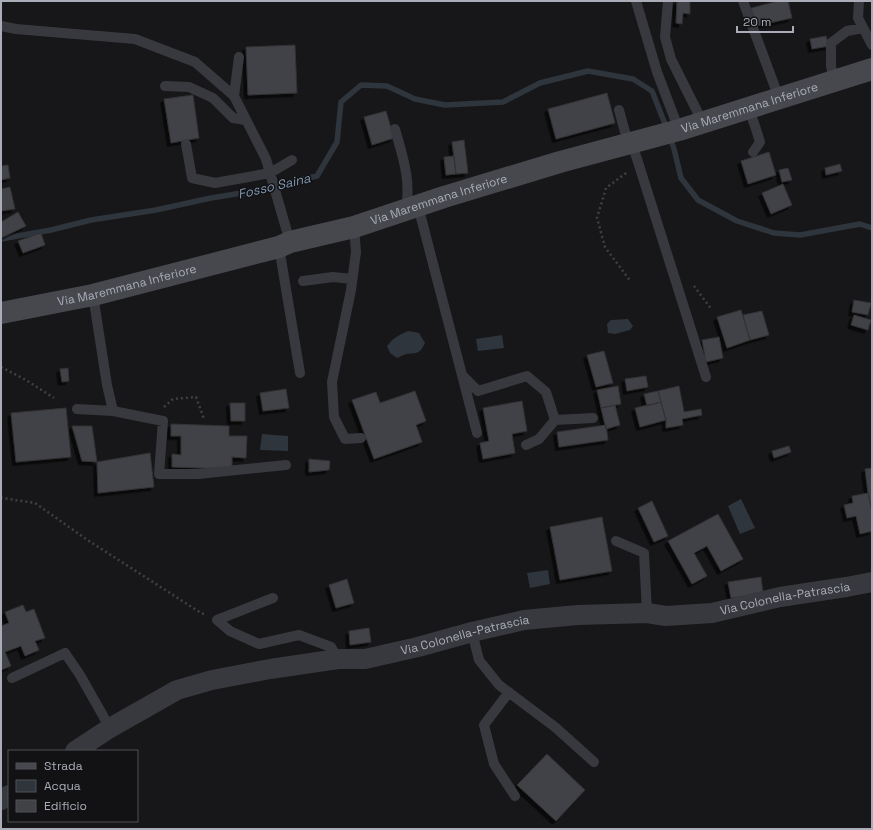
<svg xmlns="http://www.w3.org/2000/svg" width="873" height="830" viewBox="0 0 873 830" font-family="'Space Grotesk',sans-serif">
  <defs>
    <filter id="shadow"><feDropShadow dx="-3.5" dy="3.5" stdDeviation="0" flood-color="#0009"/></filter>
  </defs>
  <rect width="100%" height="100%" fill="#171719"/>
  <path fill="#2e353d" d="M628,319L633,326L630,330L615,334L608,333L607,324L611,320Z
    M408,331L419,333L425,343C420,354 417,353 406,354C403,355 400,357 397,358L390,353L387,346C393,338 399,335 408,331Z
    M502,335L504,348L478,351L476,339Z
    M262,434L288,436V451L260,450Z
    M741,499L755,528L740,534L728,506Z
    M548,570L550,584L530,588L527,573Z"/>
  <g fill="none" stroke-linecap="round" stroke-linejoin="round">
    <path stroke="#2e353d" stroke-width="5.5" d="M670,137L674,149L681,178L698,200L737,221L774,233L800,235L860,224L872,228
      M1,239L51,230L91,220L156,210L211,198L254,191L317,176L337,142L341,102L361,85L387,86L415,99L445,105L503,102L540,83L588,71L633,79L652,91L667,129"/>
  </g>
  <path fill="#414246" stroke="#323135" filter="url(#shadow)" d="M677,1H690V14L683,13L682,24L676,23Z
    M778,1H788L792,18L756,26L751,8Z
    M826,36L829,46L812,49L810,39Z
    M295,45L297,93L248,95L246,47Z
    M607,93L615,123L556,139L548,109Z
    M193,95L199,138L171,143L164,99Z
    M386,111L394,138L372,145L364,117Z
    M464,140L468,173L456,174L452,142Z
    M769,152L776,175L748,184L741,161Z
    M454,156L456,174L446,175L444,157Z
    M840,164L842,171L826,175L825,168Z
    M8,165L10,178L1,180V166Z
    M788,168L792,180L782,182L779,170Z
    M783,184L792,205L771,214L762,193Z
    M10,187L15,209L1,211V189Z
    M18,212L26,226L1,238V222Z
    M41,233L45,245L23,253L18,241Z
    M854,300L871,303L868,315L852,312Z
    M741,310L750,340L727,348L717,317Z
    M762,311L769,335L750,340L743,315Z
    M854,315L871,320L868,330L851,325Z
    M719,337L723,358L706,362L702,340Z
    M604,351L613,383L596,387L587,355Z
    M68,368L69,381L62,382L60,369Z
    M646,376L648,387L627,391L625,379Z
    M618,386L621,404L601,408L597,390Z
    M679,386L684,412L701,409L702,415L682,419L683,425L666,428V420L658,391Z
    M286,389L289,408L263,411L260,393Z
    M415,391L426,421L416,425L422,442L374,459L352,400L376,392L380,403Z
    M658,391L661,402L647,406L644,394Z
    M522,401L527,431L512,434L515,453L483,459L480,443L489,441L483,408Z
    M661,402L666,420L640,427L635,408Z
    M230,403H245V421H231Z
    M615,405L620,425L606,429L601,408Z
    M66,408L71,457L16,462L11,413Z
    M171,424L229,426V436H247L246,458L232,457V469L172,467V454L181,455V436H171Z
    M606,425L608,440L559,447L557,432Z
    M72,426H92L97,462L82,461Z
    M789,446L791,452L774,458L772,451Z
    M150,453L154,487L98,493L97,462Z
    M309,459L330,461L329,470L309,472Z
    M872,468V506H871L868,493L865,469Z
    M868,493L872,512V531L860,534L856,516L847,518L844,505L853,503L852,496Z
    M652,501L668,536L654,542L638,508Z
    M718,514L743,559L721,571L707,546L694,553L707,576L692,584L668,541Z
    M602,517L612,571L560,580L550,527Z
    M761,577L763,593L731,598L728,582Z
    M347,579L354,603L336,608L329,585Z
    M23,605L26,612L34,609L45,638L35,641L39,650L25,656L21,646L5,652L11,666L1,670V626L9,623L5,612Z
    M369,628L371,642L350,645L349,631Z
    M547,754L585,790L556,821L517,785Z"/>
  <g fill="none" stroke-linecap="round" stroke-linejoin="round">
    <path stroke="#3e4045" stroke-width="2.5" stroke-dasharray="2 3" stroke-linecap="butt" d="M626,173L606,188L597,218L605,247L631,282
      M694,286L712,310
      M1,367L26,380L54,398
      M164,407L173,399L196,397L204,419
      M1,497L2,498L35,503L86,539L201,613L204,614"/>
    <path stroke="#38393e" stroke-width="10" d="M636,1L657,72L679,130
      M668,1L665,37L671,59L703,123
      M743,1L779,98
      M859,1L858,18L872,45
      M1,26L16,29L135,39L195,62L234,96L266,159L290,242
      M834,81L831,66V43L847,31L863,28
      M165,86L189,87L213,98L233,118L246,120
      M234,96L239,57
      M748,107L755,126L760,142L753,152
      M619,110L625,132L632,144L638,162L706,377
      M395,129C403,158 411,179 406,210
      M186,144L192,178L215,183L270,173L292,160
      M418,206L462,375L478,391L527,376L546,392L555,420L593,418
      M354,227L356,252L351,290L332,382L334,417L345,439L361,438
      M279,247L300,373
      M303,281L333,277L352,279
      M93,295L107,385L113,411
      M462,375L477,433
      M77,409L113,411L163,421L159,474H198L286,465
      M526,445L539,439L555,420
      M616,541L644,553L647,613
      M273,598L217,620L230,631L259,644L299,635L331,647L338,659
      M472,632L479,660L499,685L555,727L594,762
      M12,678L65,653L80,675L110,728
      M509,692L484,725L494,764L515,796"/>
    <g stroke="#38393e" stroke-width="20">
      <path id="s1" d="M75,751L110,728L177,690L212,680L270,669L338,659H365L418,647L472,632L524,620L578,615L647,613L666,616L712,613L780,597L846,587L872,582"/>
      <path d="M1,800L9,795"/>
    </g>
    <path stroke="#46484e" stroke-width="22" id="s2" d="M1,313L93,295L279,247L290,242L354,227L444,197L560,162L679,130L872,69"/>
  </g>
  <g text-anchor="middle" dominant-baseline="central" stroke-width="3" stroke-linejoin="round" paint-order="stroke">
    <g font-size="12" fill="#aaadb8" stroke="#121214">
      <text stroke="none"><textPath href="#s2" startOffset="777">Via Maremmana Inferiore</textPath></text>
      <text stroke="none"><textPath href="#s2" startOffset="453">Via Maremmana Inferiore</textPath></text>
      <text stroke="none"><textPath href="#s2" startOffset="129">Via Maremmana Inferiore</textPath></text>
      <text stroke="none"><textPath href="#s1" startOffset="737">Via Colonella-Patrascia</textPath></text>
      <text stroke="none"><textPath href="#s1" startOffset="413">Via Colonella-Patrascia</textPath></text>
    </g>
    <g font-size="13" font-style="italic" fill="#8298b2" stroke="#121214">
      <text transform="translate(274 186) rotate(-13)">Fosso Saina</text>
    </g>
  </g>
  <rect width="873" height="830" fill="none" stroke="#aaadb8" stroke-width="4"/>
  <rect x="8" y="750" width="130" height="72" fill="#121214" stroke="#4f5056"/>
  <rect x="16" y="763" width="20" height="6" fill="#46484e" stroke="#4f5056"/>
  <text x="44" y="770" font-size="12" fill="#aaadb8">Strada</text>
  <rect x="16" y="780" width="20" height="12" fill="#2e353d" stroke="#4f5056"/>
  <text x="44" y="790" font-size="12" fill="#aaadb8">Acqua</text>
  <rect x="16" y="800" width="20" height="12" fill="#414246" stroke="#4f5056"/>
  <text x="44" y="810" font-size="12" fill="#aaadb8">Edificio</text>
  <path d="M737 26v6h56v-6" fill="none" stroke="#aaadb8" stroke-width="2"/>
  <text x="743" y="26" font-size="12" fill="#aaadb8" stroke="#121214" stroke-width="3" paint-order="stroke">20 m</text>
</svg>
